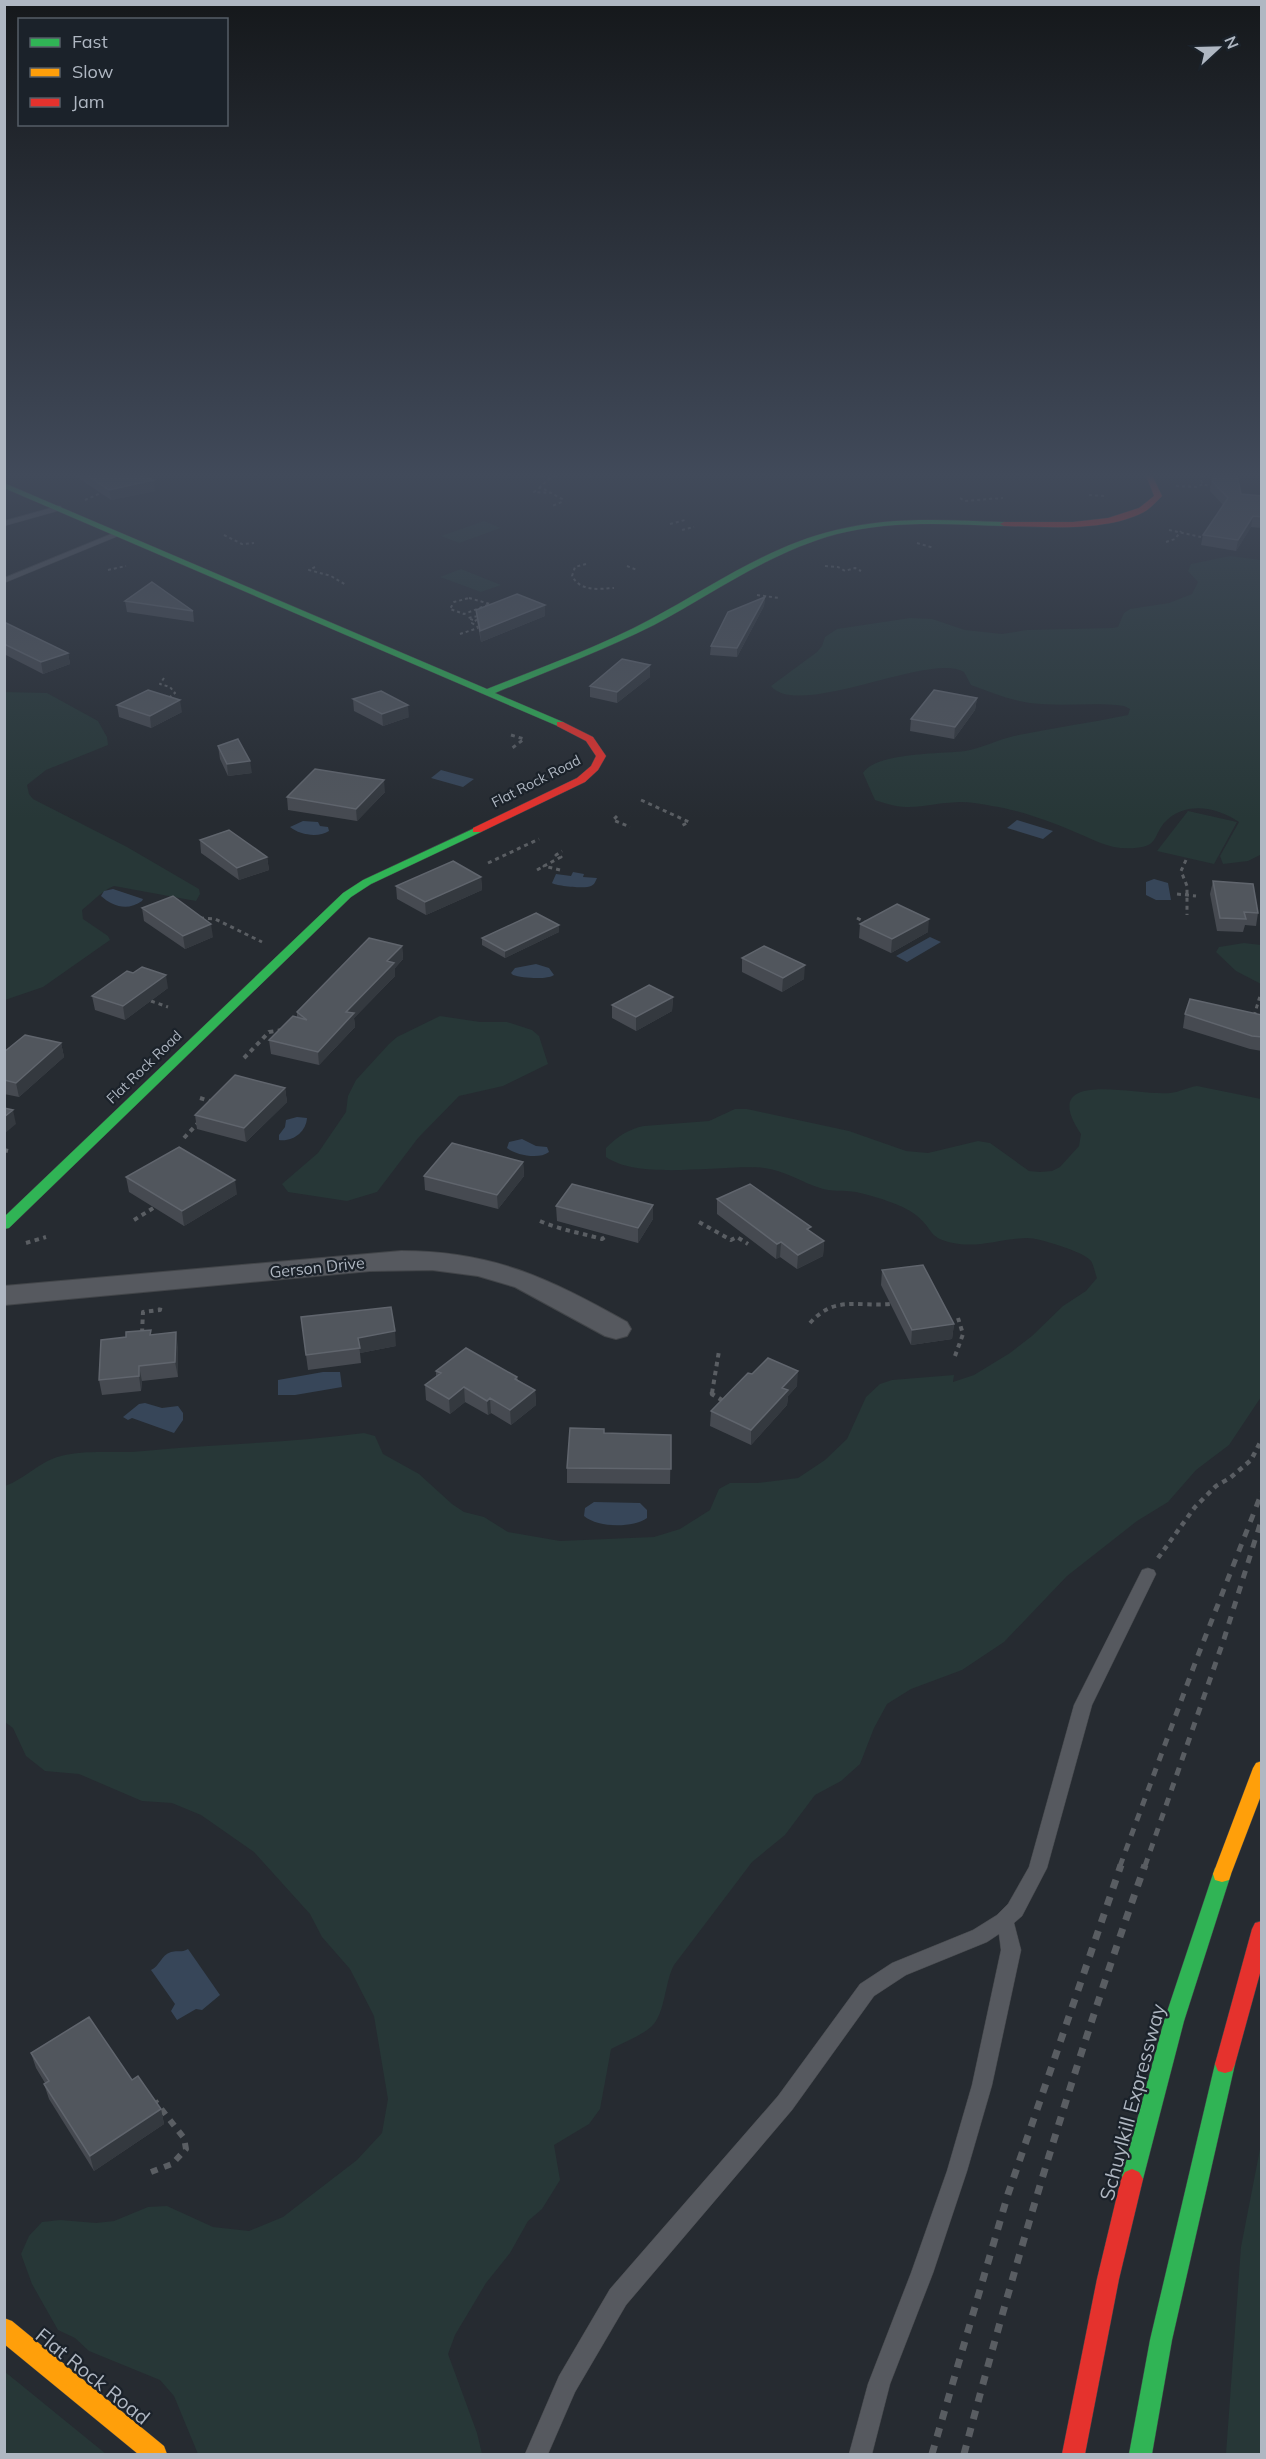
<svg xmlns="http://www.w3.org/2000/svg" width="1266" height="2459" viewBox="0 0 1266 2459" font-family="Mulish,sans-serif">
  <rect width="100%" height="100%" fill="#262b31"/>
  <path fill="#273737" d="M484,521L501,528L459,543L441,536Z
    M1230,556L1261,560L1262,854L1248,861L1223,864L1220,856L1239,822C1218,807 1184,800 1164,823C1153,837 1158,846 1135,848C1110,850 1097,841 1075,832C1049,821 1019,810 992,806C982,804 970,802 960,802C925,803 912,814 875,800L863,773C876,752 943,754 965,751C982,748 997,740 1014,736C1052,728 1090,723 1128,715L1130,709L1124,706C1093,702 1061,707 1030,703C1009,700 990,692 971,685L964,672C931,651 799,720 771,686L817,652L822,646L825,637L837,629L910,618L932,619L965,630L1002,634L1027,630L1112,628L1118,627L1124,613L1130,609L1169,603L1192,594L1198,582L1188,571L1191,564Z
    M461,569L501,585L481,592L440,577Z
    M4,692L47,693L98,721L107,737L108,745L46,770L27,785L29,794L33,799L127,847L199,889L200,894L196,901L114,886C103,890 92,902 82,910L83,919L108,936L110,940L43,987L5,1000Z
    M1188,811L1237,822L1214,864L1157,851Z
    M1244,943L1261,945V984L1236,971L1216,952L1219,947Z
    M440,1016L480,1022H507L532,1030L539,1036L548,1064L503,1086L459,1096L418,1138L377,1192L347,1201L288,1192L282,1184L318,1153L346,1112L348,1096L356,1080L389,1044L397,1037Z
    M1197,1086L1261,1099V1397L1229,1445L1196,1470L1168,1502L1137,1521L1067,1576L1004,1642L962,1670L911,1689L887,1704L874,1728L860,1764L841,1781L815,1795L785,1835L752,1862L674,1965C665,1981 665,2014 652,2026C641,2036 624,2042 611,2049L600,2109L589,2124L554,2145L560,2180L542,2209L528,2221L510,2253L486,2283L455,2335L448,2354L477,2433L482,2454H198L174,2396L160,2380L89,2351L75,2338L58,2330L32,2284L21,2254L29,2236L42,2222L60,2220L96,2223L114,2221L148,2207L167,2206L213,2227L249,2231L283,2217L357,2160L382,2133L388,2099L374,2016L350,1969L322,1937L310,1914L254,1852L201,1815L172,1803L142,1801L79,1774L45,1771L26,1756L13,1728L5,1722V1486C25,1479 40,1461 61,1456C88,1449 116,1454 144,1451C217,1444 290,1443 364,1433L375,1436L383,1454L419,1474L452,1504L464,1512L484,1517L508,1532L560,1541L654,1537L680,1529L710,1510L719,1489L730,1483H757L798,1478L825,1460L847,1439L866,1397L880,1384L892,1380L954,1375L953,1382L974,1375L1010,1353L1032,1336L1063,1306L1086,1291L1097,1278C1095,1273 1094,1266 1091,1261C1085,1252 1039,1238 1027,1238C1005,1238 982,1247 959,1244C926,1239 936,1231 916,1215C904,1205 871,1195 856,1192C844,1190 831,1192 820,1188C801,1182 784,1170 764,1168C723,1164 640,1181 606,1157V1148C617,1137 628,1129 644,1126L709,1121L735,1109H747L849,1131L906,1151L928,1153L978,1141L990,1143L1029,1171L1040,1172L1052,1171L1060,1167L1079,1146L1081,1134C1035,1066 1139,1097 1170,1093C1180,1092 1188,1087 1197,1086Z
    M1261,2144V2454H1226L1241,2247Z
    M4,2371L106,2454H5Z"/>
  <path fill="#374659" d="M441,770L474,779L463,787L431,778Z
    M1017,820L1053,831L1043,839L1007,828Z
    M303,821L318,822L320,826L328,827L329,831C318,838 300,835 290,827Z
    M573,872L584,874L583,877L597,878C595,882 595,884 591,886C586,889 556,886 552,883L556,874L571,876Z
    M1154,879L1168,883L1171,900H1156L1146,895V882Z
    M113,889L143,899L142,901C128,911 113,907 101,896L104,891Z
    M930,937L941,942L907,962L896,956Z
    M536,964L549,968L554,975C547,980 522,978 513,975L511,973L515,968Z
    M297,1117L307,1118C306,1132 293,1142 279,1140V1135L285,1127L286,1120Z
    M522,1139L536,1146L547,1147L549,1152C539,1160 515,1155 507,1148L509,1142Z
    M323,1372H340L342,1387L295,1395H278V1380Z
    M145,1403L162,1408L178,1406L183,1413V1420L174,1433L132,1418L128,1420L123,1417L139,1404Z
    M594,1502L640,1503L647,1510V1518C633,1528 598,1528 584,1516L585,1508Z
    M188,1949L220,1995L202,2010L196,2009L177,2020L171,2011L175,2004L151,1970C160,1966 161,1955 171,1952C178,1950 181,1953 188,1949Z"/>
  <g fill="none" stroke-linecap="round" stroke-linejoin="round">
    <g stroke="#424549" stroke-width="1">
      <path id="lane" d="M58,506H61V510L4,526V521Z
        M116,532L123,534L4,583V578Z
        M1148,1568L1154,1570L1156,1574L1092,1705L1047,1868L1022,1916L1014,1923L1021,1950L992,2085L967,2171L933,2273L890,2384L872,2454H849L868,2384L911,2273L947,2171L972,2085L1001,1950L999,1934L987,1942L906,1975L874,1996L792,2110L626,2305L575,2392L548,2454H525L559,2376L610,2289L778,2096L860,1984L892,1963L973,1930L997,1915L1008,1904L1029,1867L1074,1705L1140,1574L1142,1570Z"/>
    </g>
    <g stroke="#424549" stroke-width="2">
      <path id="street" d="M401,1251C493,1251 548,1278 627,1322L631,1329L627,1336L616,1339L605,1336L515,1287L478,1276L432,1270L370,1271L4,1305V1286Z"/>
    </g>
    <g stroke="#424549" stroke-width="1">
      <path id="fast" d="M4,483L487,689C542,667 599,647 651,619C711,587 768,546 836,530C891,516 948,520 1004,522L1008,524L1004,526C949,524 891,520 837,534C770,552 714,593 654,625C602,651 548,671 495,693L563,722L565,724L560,727L4,488Z
        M477,827L482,830L481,832L371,884L351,897L9,1228L4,1229V1217L343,893L363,880Z
        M1222,1866L1229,1868L1231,1874L1184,2021L1143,2179L1139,2186L1132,2189L1125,2186L1121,2179L1164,2021L1215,1868Z
        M1225,2055L1232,2057L1235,2064L1172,2340L1152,2454H1129L1150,2340L1215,2064L1218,2057Z"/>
    </g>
    <g stroke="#424549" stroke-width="1">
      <path id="slow" d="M1262,1761V1793L1231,1874L1229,1880L1222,1882L1215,1880L1213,1874L1253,1768L1256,1763Z
        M4,2318L12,2321L164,2446L167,2454H138L4,2344Z"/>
    </g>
    <g stroke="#424549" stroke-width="1">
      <path id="jam" d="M1146,475H1152L1162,496C1157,501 1151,508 1144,512C1106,532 1046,527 1004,526L1000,524L1004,522H1073L1108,518L1139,508L1154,496Z
        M557,722H563L593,737L606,756L598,770L585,782L481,832H473V828L577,778L591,766L596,756L586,741L557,726Z
        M1262,1921V1966L1235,2064L1232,2071L1225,2073L1218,2071L1215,2064L1252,1929L1255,1923Z
        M1132,2169L1139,2172L1143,2179L1119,2279L1085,2454H1062L1097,2279L1121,2179L1125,2172Z"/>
    </g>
    <path stroke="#5a5e63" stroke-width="2" stroke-dasharray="3 3" stroke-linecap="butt" d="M536,475L550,478L557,475
      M583,475L596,476
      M1204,475L1201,480L1203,484L1212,487
      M550,478L540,487L562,499V502L552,506
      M1176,486L1197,487L1203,484
      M541,487L534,492L550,493
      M1089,495L1104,496
      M960,498L965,501L1003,498
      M85,500L105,491
      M670,524L685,520
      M682,530L694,527
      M1169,530L1201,537
      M224,535L242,544L254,543
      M1166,542L1175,539L1181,531
      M917,543L934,548
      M586,564L575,567L572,576C581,592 598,589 614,588
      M627,566L637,570
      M825,566L838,567L845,571L855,568L861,571
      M315,567L309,570L331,576L346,585
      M108,570L126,566
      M757,595L779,598
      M469,598L490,604L464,614L450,609L454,602Z
      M473,620L468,618L478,616
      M479,628L472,623L481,617
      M460,634L478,628
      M164,678L160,684L170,687L175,693L167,699"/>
    <path stroke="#5a5e63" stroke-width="3" stroke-dasharray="4 4" stroke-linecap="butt" d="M511,735L524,739L511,749
      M641,800L689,822L679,827
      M617,816L613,820L630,827
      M1186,860L1181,871L1187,886V915
      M488,863L539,839
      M537,870L544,866
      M560,870L544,866L561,857L556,855L562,851
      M1177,894L1196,896
      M200,918L215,919L262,942
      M857,918L867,923
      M151,1001L168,1007
      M1254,1016L1260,996"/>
    <path stroke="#5a5e63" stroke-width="4" stroke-dasharray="4.5 4.5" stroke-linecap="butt" d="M1253,1018L1254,1015
      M244,1058L269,1032L283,1030
      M200,1098L213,1102
      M184,1138L198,1123
      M4,1150L8,1151
      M134,1220L155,1207
      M540,1221C561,1230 581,1233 602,1239L608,1235
      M699,1222L731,1240L737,1237L748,1244
      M26,1243L46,1237
      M810,1323C835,1295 857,1307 890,1304
      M142,1333L143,1312L160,1310L161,1304
      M955,1356L963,1334L958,1318
      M712,1393L719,1351"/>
    <path stroke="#5a5e63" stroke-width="4.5" stroke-dasharray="5 5" stroke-linecap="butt" d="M712,1392V1394L725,1402
      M1158,1558L1195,1507L1216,1486L1230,1478L1251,1460L1262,1439"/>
    <path stroke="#5a5e63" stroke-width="6" stroke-dasharray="7 7" stroke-linecap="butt" d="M151,2172L172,2164L186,2149L184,2138L155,2101"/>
    <use href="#lane" fill="#56595f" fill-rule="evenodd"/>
    <use href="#street" fill="#56595f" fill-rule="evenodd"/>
    <use href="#fast" fill="#30b455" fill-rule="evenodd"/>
    <use href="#slow" fill="#ff9f0a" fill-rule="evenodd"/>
    <use href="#jam" fill="#e5322d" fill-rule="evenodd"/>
    <path stroke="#595d62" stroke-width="5" stroke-dasharray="8 8" stroke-linecap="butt" d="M1120,1866L1197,1658L1262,1492
      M1145,1866L1224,1639L1262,1518"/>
    <path stroke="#595d62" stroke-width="7" stroke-dasharray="9 9" stroke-linecap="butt" d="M932,2454L1008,2194L1121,1865
      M964,2454C1017,2255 1076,2059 1145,1865"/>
  </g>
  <path fill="#464a51" d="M74,475H138L155,491L111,500Z
    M1212,481L1241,494L1262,496V528L1251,527L1236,551L1201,545L1203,535L1223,505L1210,491Z
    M765,597L764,606L737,657L710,655L711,646Z
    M125,601L193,611L194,622L127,612Z
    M545,605V616L481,642L477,621L476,610Z
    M4,622L68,653L70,664L43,674L4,654Z
    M650,665V677L617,703L590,697V686Z
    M977,698L975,710L954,739L910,731L911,719Z
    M353,699L409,717L383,726L354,711Z
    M117,705L182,712L151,728L119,717Z
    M218,746L252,773L228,776L220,759Z
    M385,792L357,821L288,810L287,797Z
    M200,840L267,857L269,870L239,880L201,853Z
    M481,877L482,890L426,915L397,899L396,886Z
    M1213,881L1258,913L1256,926L1245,925L1243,932L1217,931L1210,894Z
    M142,908L213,937L185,949L144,921Z
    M860,924L928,932L891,953L859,938Z
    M559,925V932L505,958L482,945V938Z
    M402,946L403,959L395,968V976L354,1018L355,1027L319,1065L271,1054L269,1040L297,1017V1012Z
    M742,958L804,979L782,992L742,972Z
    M168,988L125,1020L95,1010L92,996Z
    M673,997L672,1011L636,1031L612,1018V1005Z
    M1185,1014L1262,1015V1051L1250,1049L1183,1028Z
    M61,1043L64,1057L19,1097L4,1094V1052Z
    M285,1088L287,1102L246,1142L197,1129L195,1115Z
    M523,1162L524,1176L498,1209L425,1190L424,1176Z
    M126,1177L237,1194L184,1226L129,1192Z
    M717,1199L811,1232L824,1241L823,1256L797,1269L780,1257L776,1259L717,1214Z
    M556,1206L653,1219L638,1243L557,1221Z
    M882,1270L954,1324L952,1339L911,1345L881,1285Z
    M301,1317L396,1346L360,1353L361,1363L308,1370Z
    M152,1335L178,1347V1377L142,1381L141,1391L102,1395L99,1380Z
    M436,1371L517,1377L518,1380L535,1390L536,1405L511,1425L491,1413L488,1415L465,1402L450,1414L426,1400L425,1385L436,1377Z
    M797,1386L788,1396L787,1405L751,1445L710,1426L711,1411Z
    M671,1435L670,1484L567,1483V1468Z
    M31,2053L132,2080L161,2109L164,2124L94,2171L49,2099L44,2084L45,2083L36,2068Z"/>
  <path fill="#34393f" d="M154,480L155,491L111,500L109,490Z
    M1253,516L1251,527L1236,551L1238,540Z
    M765,597L764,606L737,657V648Z
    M545,605V616L481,642L480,631Z
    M68,653L70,664L43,674L41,662Z
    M650,665V677L617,703V692Z
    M977,698L975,710L954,739L955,727Z
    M180,700L182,712L151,728L150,716Z
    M408,705L409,717L383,726L382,714Z
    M250,761L252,773L228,776L227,764Z
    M384,780L385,792L357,821L356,809Z
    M267,857L269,870L239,880L237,868Z
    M481,877L482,890L426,915L425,902Z
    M929,919L928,932L891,953L892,939Z
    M211,924L213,937L185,949L183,936Z
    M559,925V932L505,958V951Z
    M402,946L403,959L395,968V976L354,1018L355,1027L319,1065L318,1052L346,1012L387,961Z
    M805,965L804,979L782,992L783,978Z
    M166,975L168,988L125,1020L123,1006Z
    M673,997L672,1011L636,1031V1017Z
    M61,1043L64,1057L19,1097L16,1083Z
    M285,1088L287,1102L246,1142L244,1128Z
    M13,1110L16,1124L4,1134V1117Z
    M523,1162L524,1176L498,1209L497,1195Z
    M235,1180L237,1194L184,1226L182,1211Z
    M653,1205V1219L638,1243V1228Z
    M824,1241L823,1256L797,1269L798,1255Z
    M781,1242L780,1257L776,1259L777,1244Z
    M954,1324L952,1339L911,1345L912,1330Z
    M395,1331L396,1346L360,1353L358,1338Z
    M176,1332L178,1347V1377L175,1362Z
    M139,1366L142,1381L141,1391L139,1376Z
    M798,1371L797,1386L788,1396L787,1405L751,1445V1430L782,1388Z
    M464,1387L465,1402L450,1414L449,1399Z
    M535,1390L536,1405L511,1425L510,1410Z
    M490,1398L491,1413L488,1415L487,1401Z
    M161,2109L164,2124L94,2171L90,2156Z"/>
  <path fill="#51565d" stroke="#60656d" stroke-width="1.5" d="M87,475H138L154,480L109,490Z
    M1215,475H1237L1241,494L1262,496V517L1253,516L1238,540L1203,535L1228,498L1212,481Z
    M152,582L193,611L125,601Z
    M517,594L545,605L480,631L476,610Z
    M765,597L737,648L711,646L728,612Z
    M4,622L68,653L41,662L4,644Z
    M622,659L650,665L617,692L590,686Z
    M148,690L180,700L150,716L117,705Z
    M934,690L977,698L955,727L911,719Z
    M381,691L408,705L382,714L353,699Z
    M238,739L250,761L227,764L218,746Z
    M315,769L384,780L356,809L287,797Z
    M229,830L267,857L237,868L200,840Z
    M453,861L481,877L425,902L396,886Z
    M1213,881L1253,884L1258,913L1244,912L1246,919L1220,918Z
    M173,896L211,924L183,936L142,908Z
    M897,904L929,919L892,939L860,924Z
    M536,913L559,925L505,951L482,938Z
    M369,938L402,946L387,961L394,963L346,1012L354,1013L318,1052L269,1040L293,1016L307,1020L297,1012Z
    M764,946L805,965L783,978L742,958Z
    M142,967L166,975L123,1006L92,996L127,971L133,973Z
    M649,985L673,997L636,1017L612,1005Z
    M1190,999L1262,1015V1037L1252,1036L1185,1014Z
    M25,1035L61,1043L16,1083L4,1080V1052Z
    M235,1075L285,1088L244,1128L195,1115Z
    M4,1108L13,1110L4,1117Z
    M452,1143L523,1162L497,1195L424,1176Z
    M179,1147L235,1180L182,1211L126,1177Z
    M572,1184L653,1205L638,1228L556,1206Z
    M750,1184L811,1227L807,1229L824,1241L798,1255L781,1242L777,1244L717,1199Z
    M923,1265L954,1324L912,1330L882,1270Z
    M391,1307L395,1331L358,1338L360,1348L306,1355L301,1317Z
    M151,1330L150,1335L176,1332L175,1362L139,1366V1376L99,1380L101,1340L126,1337V1332Z
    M466,1348L517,1377L515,1379L535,1390L510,1410L490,1398L487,1401L464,1387L449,1399L425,1385L441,1373L436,1371Z
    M768,1358L798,1371L782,1388L788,1390L751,1430L711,1411L748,1373L752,1374Z
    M570,1428L604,1429V1433L671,1435V1469L567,1468Z
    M89,2017L132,2080L138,2076L161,2109L90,2156L44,2084L49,2081L31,2053Z"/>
  <linearGradient id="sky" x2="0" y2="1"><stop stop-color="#15181b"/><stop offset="0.58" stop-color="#414a5a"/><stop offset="1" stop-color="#414a5a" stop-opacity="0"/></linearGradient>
  <rect width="1266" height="819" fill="url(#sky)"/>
  <g text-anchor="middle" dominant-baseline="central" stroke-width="4.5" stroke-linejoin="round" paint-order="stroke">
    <g font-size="14" fill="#afb7c2" stroke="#1b222a">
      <text transform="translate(536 781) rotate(-27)">Flat Rock Road</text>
      <text transform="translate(144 1067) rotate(-44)">Flat Rock Road</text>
    </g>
    <g font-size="16" fill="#afb7c2" stroke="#1b222a">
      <text transform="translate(317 1267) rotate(-6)">Gerson Drive</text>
    </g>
    <g font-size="20" fill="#afb7c2" stroke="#1b222a">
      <text transform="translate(1132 2102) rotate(-75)">Schuylkill Expressway</text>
      <text transform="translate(93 2376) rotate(39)">Flat Rock Road</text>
    </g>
  </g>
  <rect width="1266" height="2459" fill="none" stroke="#afb7c2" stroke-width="12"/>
  <rect x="18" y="18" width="210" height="108" fill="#1b222a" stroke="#565e67" stroke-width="1.5"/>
  <rect x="30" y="38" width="30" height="9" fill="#30b455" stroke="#565e67" stroke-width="1.5"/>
  <text x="72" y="48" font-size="18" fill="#afb7c2">Fast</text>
  <rect x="30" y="68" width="30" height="9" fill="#ff9f0a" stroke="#565e67" stroke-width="1.5"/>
  <text x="72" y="78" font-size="18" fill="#afb7c2">Slow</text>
  <rect x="30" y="98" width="30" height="9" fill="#e5322d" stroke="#565e67" stroke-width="1.5"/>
  <text x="72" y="108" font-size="18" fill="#afb7c2">Jam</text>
  <g transform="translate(1218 48) rotate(68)" stroke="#1b222a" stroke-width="4.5" paint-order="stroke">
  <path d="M0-4.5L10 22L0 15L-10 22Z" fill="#afb7c2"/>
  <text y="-9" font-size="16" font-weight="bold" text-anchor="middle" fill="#afb7c2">N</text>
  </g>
</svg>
